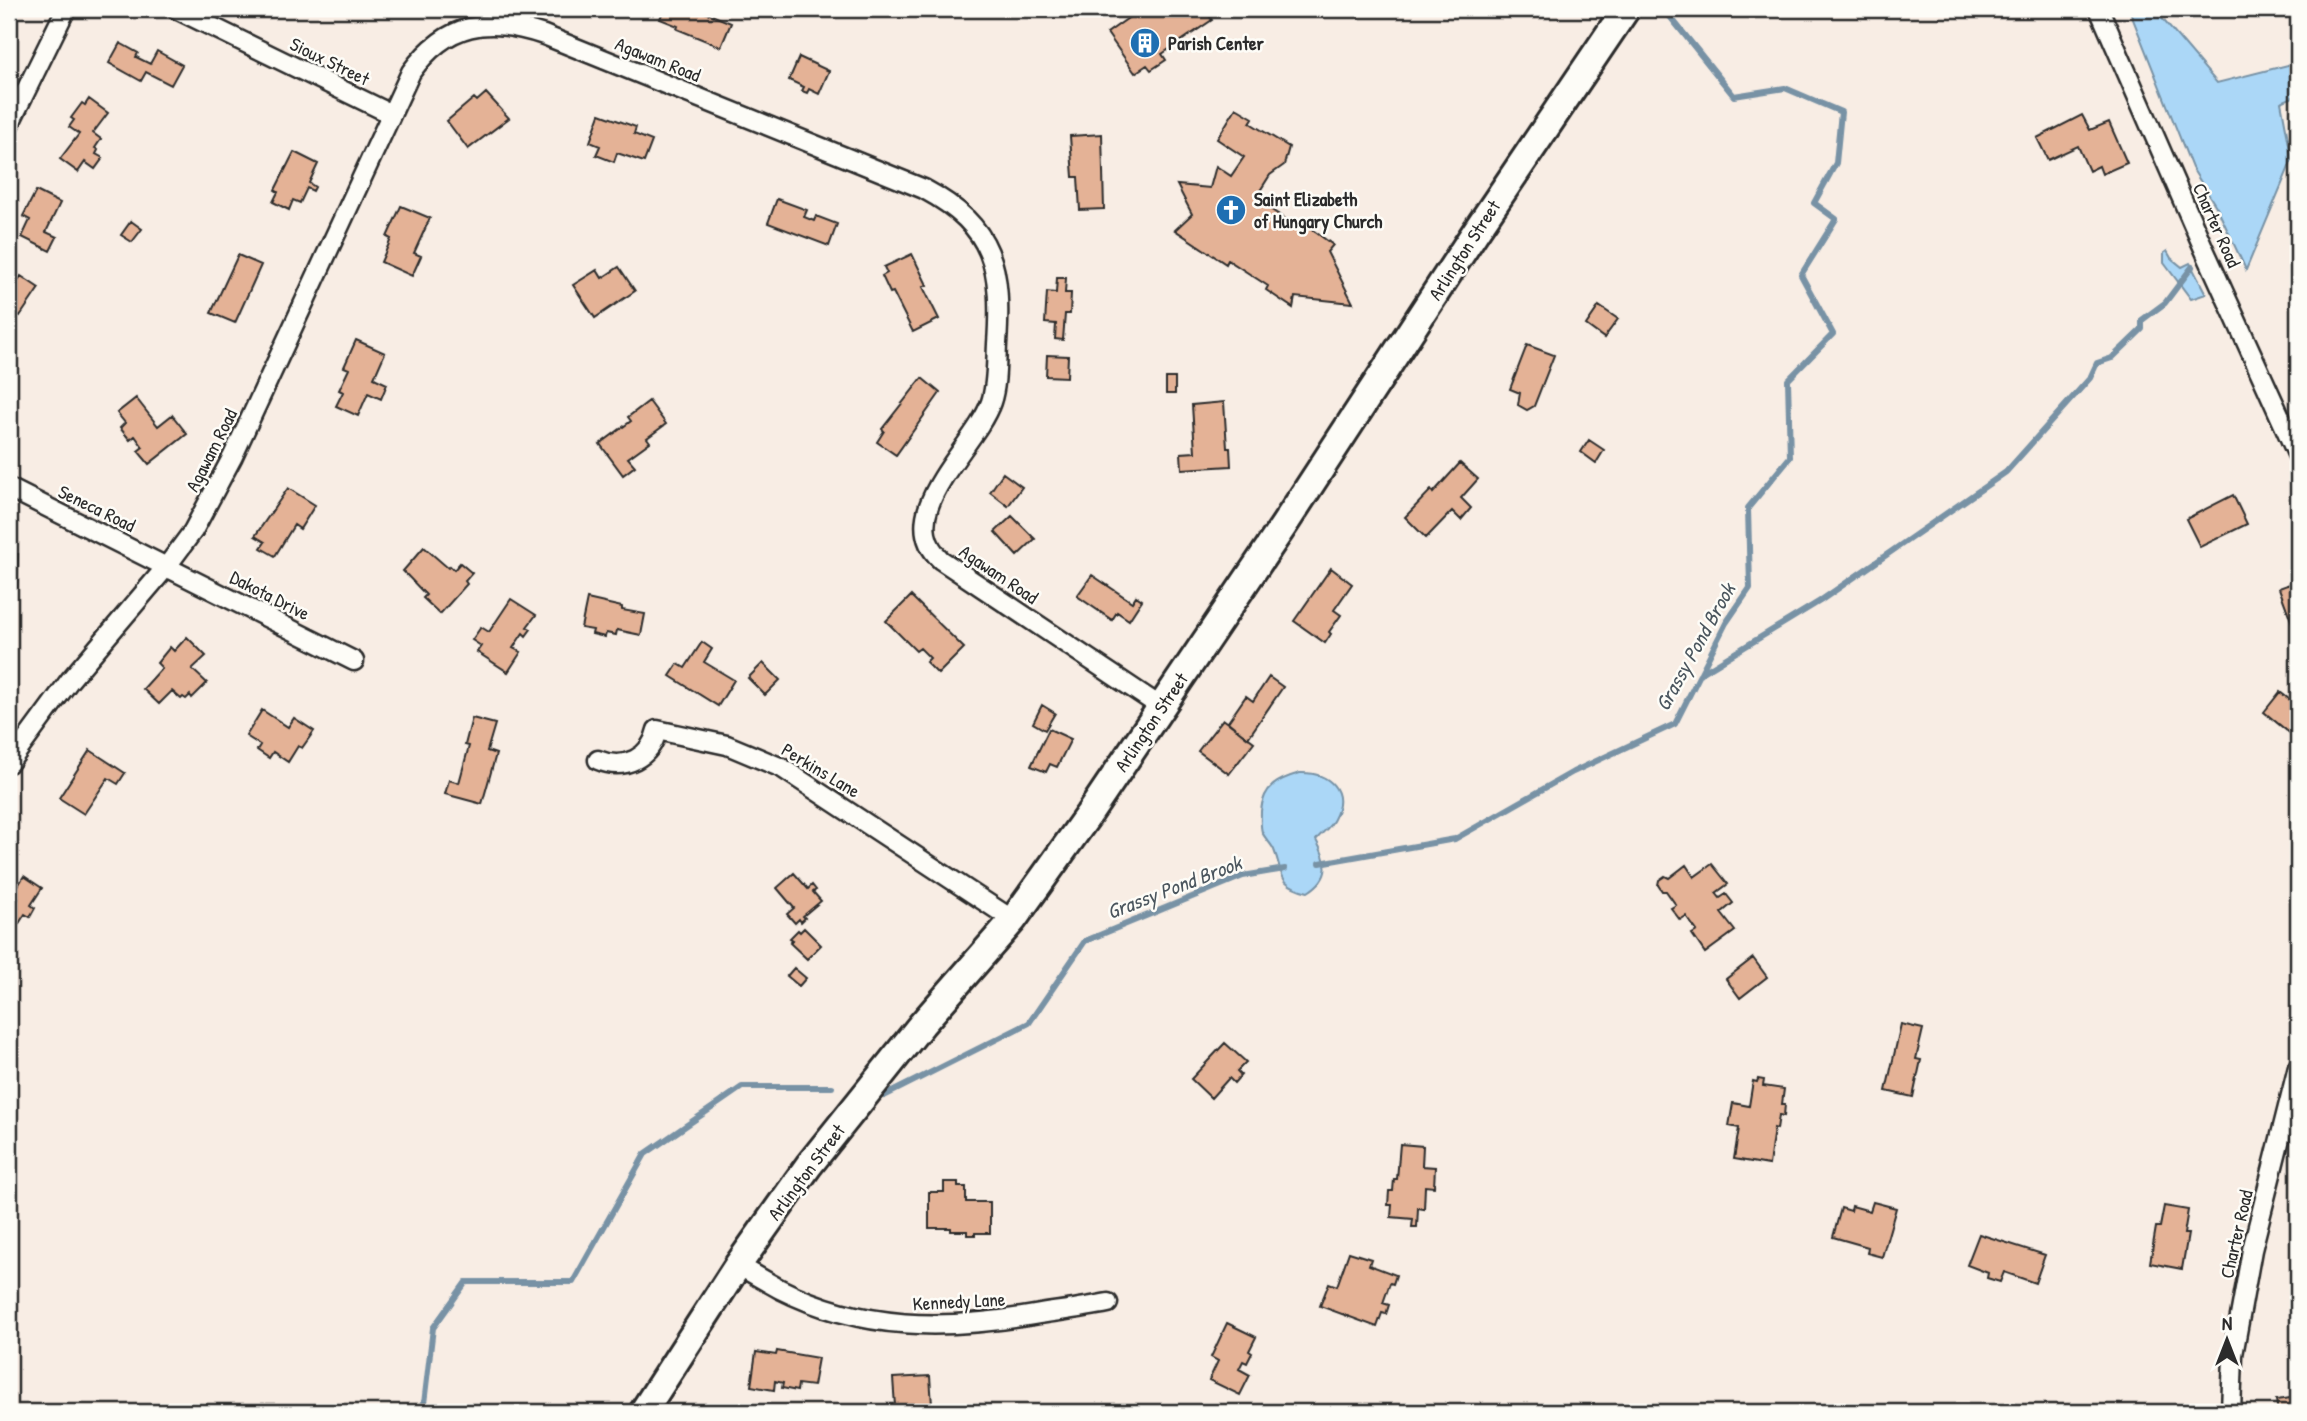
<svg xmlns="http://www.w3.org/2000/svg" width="2307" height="1421" viewBox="0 0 2307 1421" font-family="'Patrick Hand',sans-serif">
  <rect width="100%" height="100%" fill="#f8ede4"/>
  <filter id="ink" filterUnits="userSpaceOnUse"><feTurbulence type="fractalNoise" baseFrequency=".0143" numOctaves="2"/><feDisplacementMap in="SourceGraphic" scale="14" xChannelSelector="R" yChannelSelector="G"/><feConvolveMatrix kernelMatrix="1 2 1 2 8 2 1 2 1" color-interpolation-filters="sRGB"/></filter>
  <g filter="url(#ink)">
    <path fill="#abd7f7" stroke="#7892a5" stroke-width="2" d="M2129,9H2154L2217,83L2292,64V18L2298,14V95L2281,102L2292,160L2246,270L2217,208L2192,168Z
      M2167,251L2171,258L2182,267L2190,263L2206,294L2191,299L2164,263V253Z
      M1300,773C1329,772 1349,791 1334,819C1330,828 1321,833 1316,840C1328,862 1332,877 1308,892C1276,884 1284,874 1274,850C1271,843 1265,839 1262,832C1260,825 1261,818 1261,811C1263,786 1279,779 1300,773Z"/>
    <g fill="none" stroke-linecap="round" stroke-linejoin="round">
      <path stroke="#7892a5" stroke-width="6" d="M1700,674L1820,601L2006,472L2090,378L2097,363L2112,358L2142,329V320L2165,303L2192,267
        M1320,863L1455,839L1573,772L1675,724L1726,623L1750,588L1748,508L1790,457L1788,380L1833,334L1801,275L1836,219L1814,203L1836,163L1841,112L1785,88L1734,96L1664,9
        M884,1096L1029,1023L1085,941L1243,876L1285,869
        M423,1412L433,1328L466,1282H573L645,1154L742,1087H832"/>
    </g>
    <path fill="#e4b296" stroke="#2b2b2b" stroke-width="2" d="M664,9H703L702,11L731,23L721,47L677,29L678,26L660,19Z
      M1141,9H1204L1212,20L1162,54L1166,60L1151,70L1147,65L1135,73L1107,33Z
      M120,43L138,53L136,57L150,64L157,51L182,65L171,85L146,72L141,81L109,63Z
      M799,57L829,71L819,94L809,89L807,93L802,91L804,87L789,80Z
      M486,93L509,118L468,149L447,121L474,98L477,101Z
      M89,99L108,113L93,133L101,139L95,148L98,150L96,154L103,158L95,169L85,162L78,172L60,159L79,134L69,127L74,120L71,118L82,103L85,105Z
      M1236,108L1253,118L1250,123L1289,147L1284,165L1270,175L1258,194L1268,200L1264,205L1304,231L1307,226L1333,245L1327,252L1353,303L1295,297L1293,308L1266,290L1268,286L1228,260L1226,264L1175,230L1192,214L1177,185L1210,188L1216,166L1231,176L1244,157L1217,139Z
      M600,114L636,127L634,134L652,141L644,162L617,153L614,162L596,155L600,146L590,142Z
      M2082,115L2090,130L2109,122L2127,163L2102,174L2099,166L2089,171L2078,146L2048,160L2037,138Z
      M1102,134L1104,209L1080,210L1078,177H1073L1070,136Z
      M294,152L318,164L309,183L315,187L313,191L307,188L300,203L293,200L289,210L273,202L278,192L275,190Z
      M36,191L60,203L46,232L57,237L50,251L22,237L30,220L23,216Z
      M777,199L807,210L804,217L814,221L816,216L837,224L829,246L768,223Z
      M401,206L430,218L414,253L421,256L412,276L381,262L391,239L387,237Z
      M131,221L142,229L132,242L121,235Z
      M912,254L927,285L923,287L939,319L913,332L893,292L890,293L882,276L887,273L884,267Z
      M238,255L261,265L235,323L211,313Z
      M619,267L635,291L595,318L573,285L597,270L602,278Z
      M21,276L39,288L20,316L15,313L9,322V294Z
      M1057,278H1066L1065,293H1071L1070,314H1065L1063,340L1055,339L1056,324L1045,323L1047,292L1056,293Z
      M1599,306L1618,319L1604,338L1586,325Z
      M356,340L385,353L374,378L387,384L381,399L368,393L358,416L336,406L343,392L339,390L349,369L344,367Z
      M1527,345L1554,355L1534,406L1527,410L1518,405L1520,393L1510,389Z
      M1047,355L1068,356L1067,377L1046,376Z
      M922,378L940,393L896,455L877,442L884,431L882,429Z
      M1166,378H1175V394H1166Z
      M136,398L158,426L172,415L187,434L149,464L138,451L143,447L135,436L130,440L120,428L125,423L117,413Z
      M649,401L666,424L647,438L650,442L628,458L635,466L623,475L600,444L631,421L628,417Z
      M1224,402L1227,448H1230L1231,466L1182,469L1181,453L1195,452L1192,405Z
      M1589,440L1604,450L1596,463L1581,452Z
      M1460,463L1478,479L1461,498L1471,508L1461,520L1452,511L1426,538L1405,517L1431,490L1433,493Z
      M1003,473L1022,487L1008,506L990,492Z
      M288,488L315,505L300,529L294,525L275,556L261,548L265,542L255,536Z
      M2233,495L2247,524L2200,547L2186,519Z
      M1012,516L1035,539L1017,556L995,532Z
      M424,547L448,568L450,566L454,570L460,563L472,573L465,581L467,584L440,614L423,598L426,595L403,571Z
      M9,554H18L17,587H9Z
      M1331,568L1352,584L1334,610L1341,615L1329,632L1331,634L1325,643L1294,621Z
      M1092,575L1132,602L1136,596L1142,600L1129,620L1117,612L1112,620L1077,596Z
      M2298,581V639L2279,588Z
      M911,596L964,648L938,674L926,662L930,658L920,648L916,651L886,621Z
      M511,599L536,615L527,627L531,629L526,636L523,633L513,648L521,652L508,672L477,652L481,646L472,640L481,627L489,632Z
      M587,599L622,607V610L645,614L641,635L617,630L616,635L606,633L605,637L592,634L593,630L581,628Z
      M187,637L206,656L192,669L207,683L192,698L190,695L186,699L183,697L181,699L172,691L159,704L143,689L162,668L157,663L170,647L174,651Z
      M702,642L712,649L704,662L734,680L718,706L670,676L678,664L685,668Z
      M763,663L780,680L765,695L748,678Z
      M1269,677L1283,687L1248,738L1228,722L1246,696L1253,701Z
      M2280,692L2298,706V740L2264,712Z
      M1042,705L1055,713L1045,730L1033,723Z
      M262,710L288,727L294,718L314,731L302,748L298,746L288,762L273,752L269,758L257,750L260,745L246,736Z
      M472,718L495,724L487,751L496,754L482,804L445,794L449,780L459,783L469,746L465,745Z
      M1223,719L1254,742L1229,774L1198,751Z
      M1049,729L1071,739L1057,767L1050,764L1046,772L1031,766Z
      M90,750L125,773L118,784L108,778L84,814L59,798Z
      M1712,864L1728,884L1716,893L1720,898L1726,894L1733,903L1721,913L1735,931L1705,953L1692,934L1697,931L1686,916L1680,920L1671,908L1676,905L1666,891H1662L1658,885L1659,880L1665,876L1669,878L1686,865L1694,877Z
      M794,873L808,889L812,885L816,890L813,892L821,901L803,916L805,918L801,922L799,919L795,923L787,914L794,908L777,888Z
      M24,876L42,888L31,905L35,908L30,917L25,914L9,939V905L13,907L18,899L12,895Z
      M804,928L821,945L807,959L790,943L793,940L790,938L798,930L800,932Z
      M1753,958L1767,977L1740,998L1726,979Z
      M794,968L806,978L799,986L787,976Z
      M1901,1024L1923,1029L1916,1059L1921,1060L1913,1097L1886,1091Z
      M1225,1043L1246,1062L1237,1071L1241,1075L1234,1083L1229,1078L1211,1098L1191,1079Z
      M1758,1079L1764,1080L1763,1086L1784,1089L1782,1104H1785L1784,1116L1779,1115L1777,1129L1774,1128L1769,1165L1734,1159L1739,1128L1729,1126L1733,1103L1749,1106L1753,1081L1757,1082Z
      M1400,1144L1423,1146L1422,1166L1435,1167L1434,1187L1425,1186L1424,1209L1418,1208L1417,1227H1412L1413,1219L1391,1217L1392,1205H1388L1389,1191H1393L1394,1179H1397Z
      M944,1182H958V1187H966V1202H990V1233H975V1235H967V1231H951V1228H929V1192H944Z
      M1873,1202L1896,1208L1882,1257L1867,1253L1868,1247L1833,1237L1841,1208L1851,1211L1852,1206L1870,1211Z
      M2164,1206L2188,1210L2184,1234H2188L2182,1269L2150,1263L2156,1227H2160Z
      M1979,1234L2045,1255L2035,1283L2004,1272L2000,1282L1987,1278L1988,1273L1967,1265Z
      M1349,1252L1371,1259L1369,1265L1396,1275L1393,1284L1390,1283L1383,1303L1389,1305L1386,1314L1382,1313L1377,1327L1320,1306L1329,1283L1337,1286Z
      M1227,1323L1256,1337L1249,1351L1252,1353L1247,1363L1243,1361L1239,1369L1250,1375L1240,1395L1209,1380L1218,1361L1211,1357Z
      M777,1351L818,1358L813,1386L798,1384L797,1391L782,1388L783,1383L775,1381L774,1390L751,1386L756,1352L776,1355Z
      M930,1376L932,1405L919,1406V1409L905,1410V1405L895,1406L893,1378Z
      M2298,1397V1412H2278L2276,1400Z"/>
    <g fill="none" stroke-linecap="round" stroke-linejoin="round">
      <g stroke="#2b2b2b" stroke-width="23">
        <path id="street" d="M176,9L391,114
          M2099,9L2204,249L2298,456
          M9,125L66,9
          M9,488L354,661
          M598,760C624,771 651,758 657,730L727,745L782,768L1013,920
          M9,763L70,680L167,566L193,531L233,456L411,72C447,22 488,16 544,35L924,189C995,227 1002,269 997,344C996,363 997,384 991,402C975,448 891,513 941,560L1161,707
          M738,1265C752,1273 765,1281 780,1289C863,1331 945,1330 1034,1315C1059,1311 1083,1308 1108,1303
          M2231,1412L2233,1355L2252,1250L2298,1067"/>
      </g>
      <g stroke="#2b2b2b" stroke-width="32">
        <path id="secondary" d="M643,1412L738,1265L809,1165L922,1024L1013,920L1089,814L1284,525L1476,231L1626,9"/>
      </g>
      <use href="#street" stroke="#fdfcf7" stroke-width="18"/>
      <use href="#secondary" stroke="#fdfcf7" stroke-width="26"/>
    </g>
  </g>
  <defs>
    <g id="building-disc" transform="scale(1.575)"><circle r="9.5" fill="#1f6fb2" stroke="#fdfcf7"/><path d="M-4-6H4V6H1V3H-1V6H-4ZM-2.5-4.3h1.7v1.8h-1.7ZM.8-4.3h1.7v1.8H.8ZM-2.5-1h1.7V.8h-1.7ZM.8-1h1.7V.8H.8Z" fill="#fff"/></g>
    <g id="church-disc" transform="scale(1.575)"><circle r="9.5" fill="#1f6fb2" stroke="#fdfcf7"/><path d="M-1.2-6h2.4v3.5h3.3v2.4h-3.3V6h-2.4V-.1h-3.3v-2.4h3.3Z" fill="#fff"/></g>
  </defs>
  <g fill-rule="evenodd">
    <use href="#building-disc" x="1145" y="43"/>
    <use href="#church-disc" x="1231" y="210"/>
  </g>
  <g text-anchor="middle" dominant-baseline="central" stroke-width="5" stroke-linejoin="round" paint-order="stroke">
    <g font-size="19" font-weight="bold" fill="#2b2b2b" stroke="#fdfcf7" text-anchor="start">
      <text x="1168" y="43">Parish Center</text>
      <text x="1254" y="199">Saint Elizabeth<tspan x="1254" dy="22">of Hungary Church</tspan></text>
    </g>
    <g font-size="19" fill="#2b2b2b" stroke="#fdfcf7">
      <text transform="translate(658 59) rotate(22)">Agawam Road</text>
      <text transform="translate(330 61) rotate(26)">Sioux Street</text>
      <text transform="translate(2217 225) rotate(66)">Charter Road</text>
      <text transform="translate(1464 250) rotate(-57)">Arlington Street</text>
      <text transform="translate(211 450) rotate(-63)">Agawam Road</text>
      <text transform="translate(97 508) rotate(26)">Seneca Road</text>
      <text transform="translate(999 574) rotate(34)">Agawam Road</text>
      <text transform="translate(270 595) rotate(27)">Dakota Drive</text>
      <text transform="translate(1151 722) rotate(-56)">Arlington Street</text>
      <text transform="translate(821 770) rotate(31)">Perkins Lane</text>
      <text transform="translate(806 1172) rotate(-53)">Arlington Street</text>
      <text transform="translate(2236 1234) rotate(-77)">Charter Road</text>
      <text transform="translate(959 1301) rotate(-3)">Kennedy Lane</text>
    </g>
    <g font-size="21" font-style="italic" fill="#4b565e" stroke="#fdfcf7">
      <text transform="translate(1695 647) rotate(-61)">Grassy Pond Brook</text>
      <text transform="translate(1174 887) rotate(-21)">Grassy Pond Brook</text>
    </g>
  </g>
  <rect width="2307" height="1421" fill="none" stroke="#fdfcf7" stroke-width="35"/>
  <rect x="18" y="18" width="2272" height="1386" fill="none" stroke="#2b2b2b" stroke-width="2.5" filter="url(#ink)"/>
  <g transform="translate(2227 1340)" stroke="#fdfcf7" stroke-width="5" paint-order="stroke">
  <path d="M0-5L12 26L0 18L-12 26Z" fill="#2b2b2b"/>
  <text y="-10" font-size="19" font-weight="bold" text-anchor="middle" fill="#2b2b2b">N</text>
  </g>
</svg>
